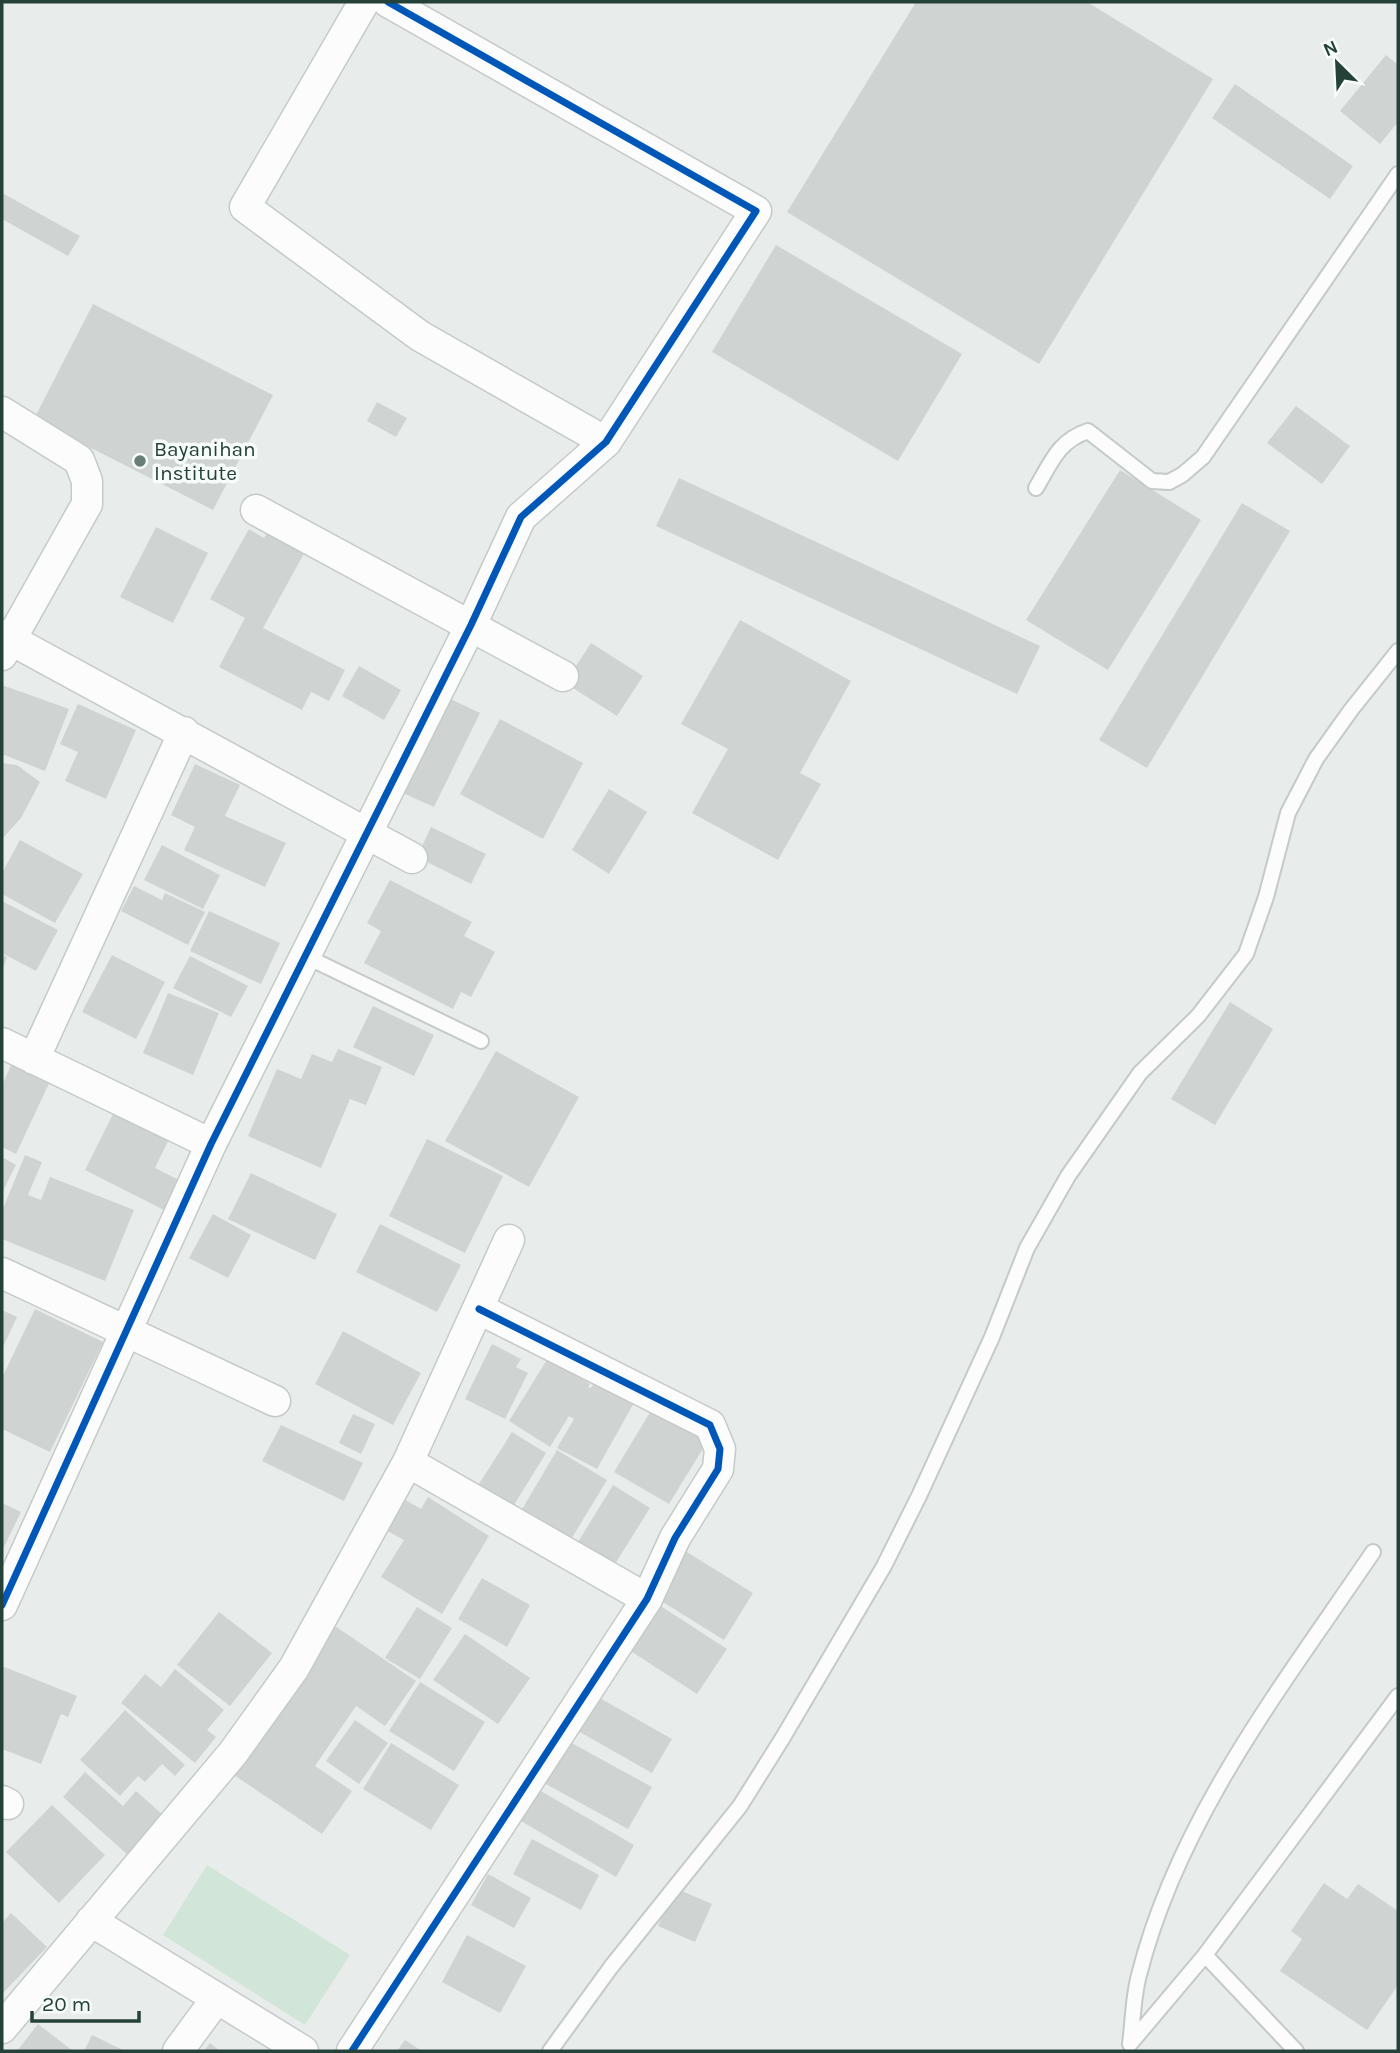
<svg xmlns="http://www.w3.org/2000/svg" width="1400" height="2053" viewBox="0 0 1400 2053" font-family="Karla,sans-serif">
  <rect width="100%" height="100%" fill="#e8edeb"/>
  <path fill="#d1e6d8" d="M207,1865L350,1955L305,2025L163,1935Z"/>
  <path fill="#cfd4d2" d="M916,2H1087L1213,79L1039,364L787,212Z
    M1386,55L1398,65V122L1380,144L1340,111Z
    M1235,84L1353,166L1330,199L1212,118Z
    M2,193L80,236L68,256L2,219Z
    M776,245L962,354L898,461L712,352Z
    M93,304L273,395L213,510L34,419Z
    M377,402L407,418L396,437L367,421Z
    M1296,406L1350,446L1322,484L1267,443Z
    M1120,470L1201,520L1108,670L1026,620Z
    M679,478L1040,646L1017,694L656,526Z
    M1242,503L1290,531L1147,768L1099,740Z
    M156,527L208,553L173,623L120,597Z
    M270,528L307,548L263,628L345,670L329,701L311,692L302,710L219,667L245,618L210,599L249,529L264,538Z
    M740,620L851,681L800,773L821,784L778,860L692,813L728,749L681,724Z
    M591,643L643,676L617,716L565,683Z
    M359,666L401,690L384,720L342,696Z
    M2,685L69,709L45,771L2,754Z
    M442,695L480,713L434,807L396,790Z
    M78,704L136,730L106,799L65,781L78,752L60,744Z
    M500,719L583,763L543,839L460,794Z
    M2,763L17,765L40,782L21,818L2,839Z
    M195,764L240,785L225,816L286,843L265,887L184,850L195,827L171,815Z
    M609,789L647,812L609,874L572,850Z
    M431,827L486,854L471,884L417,857Z
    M20,840L83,874L55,923L2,894V873Z
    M162,845L220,875L203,909L144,880Z
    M390,880L472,922L464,936L495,952L471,997L461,992L453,1009L364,963L381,931L367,923Z
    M134,886L162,900L165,893L205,912L188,945L121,911Z
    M2,901L58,930L36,971L2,953Z
    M209,911L280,943L261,984L190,951Z
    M2,955L7,957L2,971Z
    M112,955L165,982L136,1039L82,1012Z
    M190,956L248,986L231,1017L173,988Z
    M168,993L219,1013L193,1075L143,1053Z
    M1230,1002L1273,1029L1215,1125L1171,1099Z
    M373,1006L434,1035L414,1076L353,1047Z
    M338,1049L382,1067L366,1105L350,1099L321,1168L248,1136L277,1069L301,1079L312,1054L332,1062Z
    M496,1051L579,1097L529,1187L445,1141Z
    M14,1059L52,1077L16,1154L2,1147V1085Z
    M115,1110L170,1137L155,1168L181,1181L166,1211L85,1170Z
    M427,1139L503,1176L465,1253L389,1216Z
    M25,1155L42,1162L28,1195L41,1200L50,1177L134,1210L105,1281L2,1239V1211Z
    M2,1157L16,1165L2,1193Z
    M251,1173L337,1214L315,1260L228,1219Z
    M213,1214L251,1235L228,1278L189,1258Z
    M380,1224L461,1265L437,1312L356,1272Z
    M35,1309L103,1342L50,1452L2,1429V1378Z
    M2,1310L17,1317L2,1349Z
    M343,1331L421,1373L393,1425L315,1384Z
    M492,1344L521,1359L516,1367L528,1373L505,1419L465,1399Z
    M548,1358L590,1384L588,1387L591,1388L596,1379L635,1401L597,1469L557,1448L574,1419L569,1416L550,1447L509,1421Z
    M652,1409L707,1442L669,1504L614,1472Z
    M353,1414L375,1424L361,1454L339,1443Z
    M281,1425L363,1463L344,1501L262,1461Z
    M512,1432L546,1453L514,1505L479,1484Z
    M557,1450L607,1480L570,1541L521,1511Z
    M613,1485L650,1508L615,1564L578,1542Z
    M397,1495L421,1509L428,1497L489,1536L442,1614L381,1577L404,1540L378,1526Z
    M2,1503L21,1512L2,1551Z
    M682,1549L753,1593L724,1640L653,1596Z
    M482,1578L530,1605L507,1647L458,1619Z
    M656,1603L727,1649L697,1694L626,1648Z
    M417,1607L452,1628L420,1679L385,1658Z
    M219,1612L272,1653L230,1706L177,1665Z
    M335,1626L416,1681L385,1726L356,1706L315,1766L352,1791L322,1834L234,1775Z
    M465,1634L530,1678L498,1724L433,1680Z
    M2,1666L77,1696L68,1717L61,1714L41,1764L2,1749Z
    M175,1669L224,1710L207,1730L216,1737L195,1763L121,1703L145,1674L161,1687Z
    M420,1682L485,1722L454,1771L389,1731Z
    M598,1697L672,1739L652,1773L578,1731Z
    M125,1710L185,1765L175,1776L162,1764L145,1782L138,1776L120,1796L80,1760Z
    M355,1720L388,1743L359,1784L326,1761Z
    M568,1741L652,1787L628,1829L544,1783Z
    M391,1743L459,1785L431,1830L363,1789Z
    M85,1772L123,1806L136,1791L163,1815L128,1855L63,1797Z
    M539,1790L634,1845L616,1877L521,1821Z
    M52,1805L105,1855L59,1903L6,1852Z
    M532,1839L599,1875L581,1910L513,1874Z
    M488,1874L531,1898L514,1928L471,1905Z
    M1324,1883L1347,1899L1358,1884L1398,1911V1985L1367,2030L1280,1971L1302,1939L1291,1931Z
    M675,1888L712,1904L695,1942L658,1926Z
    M11,1913L47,1947L3,1993L2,1923Z
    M467,1935L526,1966L500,2013L442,1982Z
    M38,2024L73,2051H17Z
    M92,2035L125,2051H84Z
    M405,2040L422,2051H397Z
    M210,2043L220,2051H204Z"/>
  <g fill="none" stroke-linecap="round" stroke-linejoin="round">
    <g stroke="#c5cac8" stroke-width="18">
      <path id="lane" d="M1036,488C1051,463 1058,441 1088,431L1152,481L1169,482L1182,475L1203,457L1398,174
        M305,956L481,1041
        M1205,1955L1296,2051
        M1130,2044C1133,2021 1133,1997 1139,1975C1179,1817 1283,1685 1373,1552
        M1130,2044L1205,1955L1398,1696
        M550,2051L611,1967L740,1806L782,1739L884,1566L919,1496L992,1337L1027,1248L1068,1176L1140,1073L1198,1016L1246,954L1266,897L1288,813L1316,759L1351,710L1398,651"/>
    </g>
    <g stroke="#c5cac8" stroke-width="33">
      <path id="street" d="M364,2L245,207L420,336L606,442
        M2,412L79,460L87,481V504L2,655
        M256,510L563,676
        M2,635L412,858
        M2,1043L211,1144
        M34,1059L184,732
        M2,1273L275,1401
        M408,1462L647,1599
        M2,1605L211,1144L471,625L521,517L606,442L756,211L388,2
        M2,1801L8,1804
        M91,1921L303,2051
        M2,2028L233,1753L294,1668L408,1462L509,1240
        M178,2051L217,1998
        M352,2051L647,1599L675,1538L718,1469L720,1449L710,1425L479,1309"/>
    </g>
    <use href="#lane" stroke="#fcfcfc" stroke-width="14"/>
    <use href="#street" stroke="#fcfcfc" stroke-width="30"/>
    <g stroke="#f7fbf9" stroke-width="11">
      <path id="cycleway" d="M2,1605L211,1144L471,625L521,517L606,442L756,211L388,2
        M352,2051L647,1599L675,1538L718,1469L720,1449L710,1425L479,1309"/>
    </g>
    <use href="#cycleway" stroke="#0057b8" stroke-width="7"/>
  </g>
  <circle fill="#697e78" stroke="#f7fbf9" stroke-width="2.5" cx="140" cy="461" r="7"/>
  <g text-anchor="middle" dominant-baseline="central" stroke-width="7" stroke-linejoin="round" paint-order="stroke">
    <g font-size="21" fill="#24423a" stroke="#f7fbf9" text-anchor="start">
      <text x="154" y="449">Bayanihan<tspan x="154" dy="24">Institute</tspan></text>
    </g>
  </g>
  <rect width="1400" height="2053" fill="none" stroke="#24423a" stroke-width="7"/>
  <g transform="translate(1337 63) rotate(336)" stroke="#f7fbf9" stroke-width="5" paint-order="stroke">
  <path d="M0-5L12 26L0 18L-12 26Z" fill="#24423a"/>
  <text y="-10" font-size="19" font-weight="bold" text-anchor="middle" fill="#24423a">N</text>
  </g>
  <path d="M32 2011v10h107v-10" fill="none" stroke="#24423a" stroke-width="3.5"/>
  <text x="42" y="2011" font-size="21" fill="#24423a" stroke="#f7fbf9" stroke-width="5" paint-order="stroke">20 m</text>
</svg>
